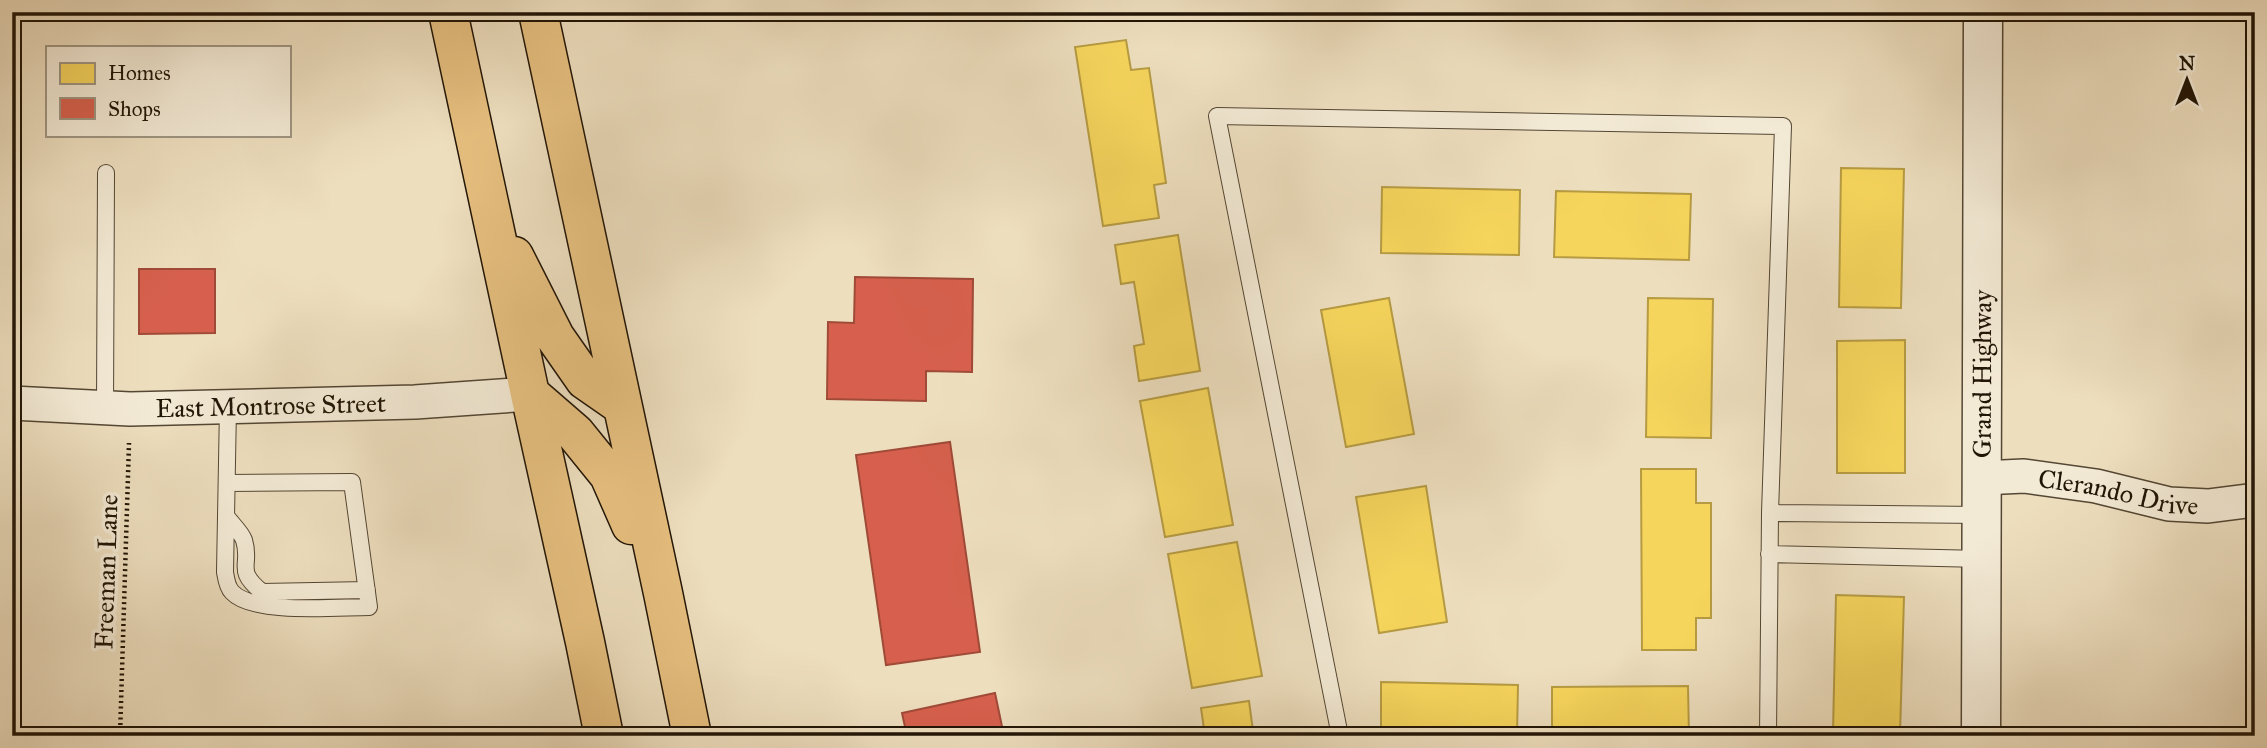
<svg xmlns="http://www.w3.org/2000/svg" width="2267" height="748" viewBox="0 0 2267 748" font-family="'IM FELL Great Primer',serif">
  <rect width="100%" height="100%" fill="#eddebe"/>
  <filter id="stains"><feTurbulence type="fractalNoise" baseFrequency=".00286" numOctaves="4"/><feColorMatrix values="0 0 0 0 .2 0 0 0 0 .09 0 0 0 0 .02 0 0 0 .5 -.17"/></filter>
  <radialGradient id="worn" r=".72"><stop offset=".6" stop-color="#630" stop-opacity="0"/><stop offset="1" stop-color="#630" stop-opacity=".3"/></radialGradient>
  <path fill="#f6d55c" stroke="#b69b42" stroke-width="2" d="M12,12H16L18,118H12Z
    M1126,40L1131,70L1149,68L1166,183L1154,185L1159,218L1103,226L1075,47Z
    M1841,168L1904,169L1901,308L1839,307Z
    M1382,187L1520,190L1519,255L1381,253Z
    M1556,191L1691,194L1689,260L1554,257Z
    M1178,235L1200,371L1139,381L1134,346L1144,344L1134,282L1121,284L1115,245Z
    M1389,298L1414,434L1346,447L1321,310Z
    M1648,298L1713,299L1711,438L1646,437Z
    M1905,340V473H1837V341Z
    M1208,388L1233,525L1165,537L1140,401Z
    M1641,469H1696V503H1711V618H1696V650H1642Z
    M1426,486L1447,622L1379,633L1356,497Z
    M1237,542L1262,676L1192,688L1168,554Z
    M1836,595L1904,597L1900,734L1833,732Z
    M1381,682L1518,685L1517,736H1381Z
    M1688,686L1689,736H1552V687Z
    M1249,701L1253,731L1274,728L1275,736H1205L1201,708Z"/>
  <path fill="#d6604d" stroke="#a04a38" stroke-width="2" d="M139,269H215V333L139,334Z
    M855,277L973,279L972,372L926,371V401L827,399L828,322L854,323Z
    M950,442L980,652L886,665L856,455Z
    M995,693L1004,736H907L902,713Z"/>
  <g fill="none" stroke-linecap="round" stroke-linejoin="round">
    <g stroke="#544734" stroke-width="18">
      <path id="service" d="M105,408L106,173
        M227,483L352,482L369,607C337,607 253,615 232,592C227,587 226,578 225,572L228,407
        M1770,513L1982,515
        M226,516C231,523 241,532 244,540C252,566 234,569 262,592L367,590
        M1769,554L1982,559
        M1340,736L1217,116L1783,126L1770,513L1768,736"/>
    </g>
    <g stroke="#544734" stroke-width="36">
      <g id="minor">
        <path id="s1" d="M12,403L130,409L415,402L530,394"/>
        <path id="s2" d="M1982,478L2024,476L2096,486L2169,504L2208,506L2255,500"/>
      </g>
    </g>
    <g stroke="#544734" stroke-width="41">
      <g id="tertiary">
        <path id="s3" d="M1981,736L1983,12"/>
      </g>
    </g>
    <g stroke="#211506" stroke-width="41">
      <path id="trunk" d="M448,12L530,394L585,642L604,736
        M538,12L663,593L692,736
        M514,256L555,337L585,380L621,405
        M530,394L575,433L609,475L631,525"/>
    </g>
    <path stroke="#211506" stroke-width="4.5" stroke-dasharray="2 3.5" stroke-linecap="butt" d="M120,736L129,443"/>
    <use href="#service" stroke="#f3ead5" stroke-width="16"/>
    <use href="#minor" stroke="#f3ead5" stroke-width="33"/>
    <use href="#tertiary" stroke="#f3ead5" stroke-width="38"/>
    <use href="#trunk" stroke="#e6bf7f" stroke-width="38"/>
  </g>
  <g text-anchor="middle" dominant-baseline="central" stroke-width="7" stroke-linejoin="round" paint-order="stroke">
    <g font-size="26" fill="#211506" stroke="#f3ead5">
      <text stroke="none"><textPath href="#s3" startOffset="362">Grand Highway</textPath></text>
      <text stroke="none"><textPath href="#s1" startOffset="259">East Montrose Street</textPath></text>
      <text stroke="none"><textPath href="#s2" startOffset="138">Clerando Drive</textPath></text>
      <text transform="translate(106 572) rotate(-88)">Freeman Lane</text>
    </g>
  </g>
  <rect width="2267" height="748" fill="none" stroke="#eddebe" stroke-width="42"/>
  <rect x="14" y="14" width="2239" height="720" fill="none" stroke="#211506" stroke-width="3.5"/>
  <rect x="21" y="21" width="2225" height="706" fill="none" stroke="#211506" stroke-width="2"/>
  <rect x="46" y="46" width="245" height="91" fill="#f3ead5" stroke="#9f9582" stroke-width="2"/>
  <rect x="60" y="63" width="35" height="21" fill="#f6d55c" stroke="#9f9582" stroke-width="2"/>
  <text x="108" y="80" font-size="21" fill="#211506">Homes</text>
  <rect x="60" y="98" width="35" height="21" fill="#d6604d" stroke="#9f9582" stroke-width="2"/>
  <text x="108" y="116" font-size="21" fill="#211506">Shops</text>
  <g transform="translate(2187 80)" stroke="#f3ead5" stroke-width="5" paint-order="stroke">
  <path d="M0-5L12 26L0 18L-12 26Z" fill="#211506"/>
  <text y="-10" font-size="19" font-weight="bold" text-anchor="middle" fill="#211506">N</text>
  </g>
  <rect width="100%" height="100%" filter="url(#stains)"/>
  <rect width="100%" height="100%" fill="url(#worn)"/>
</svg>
